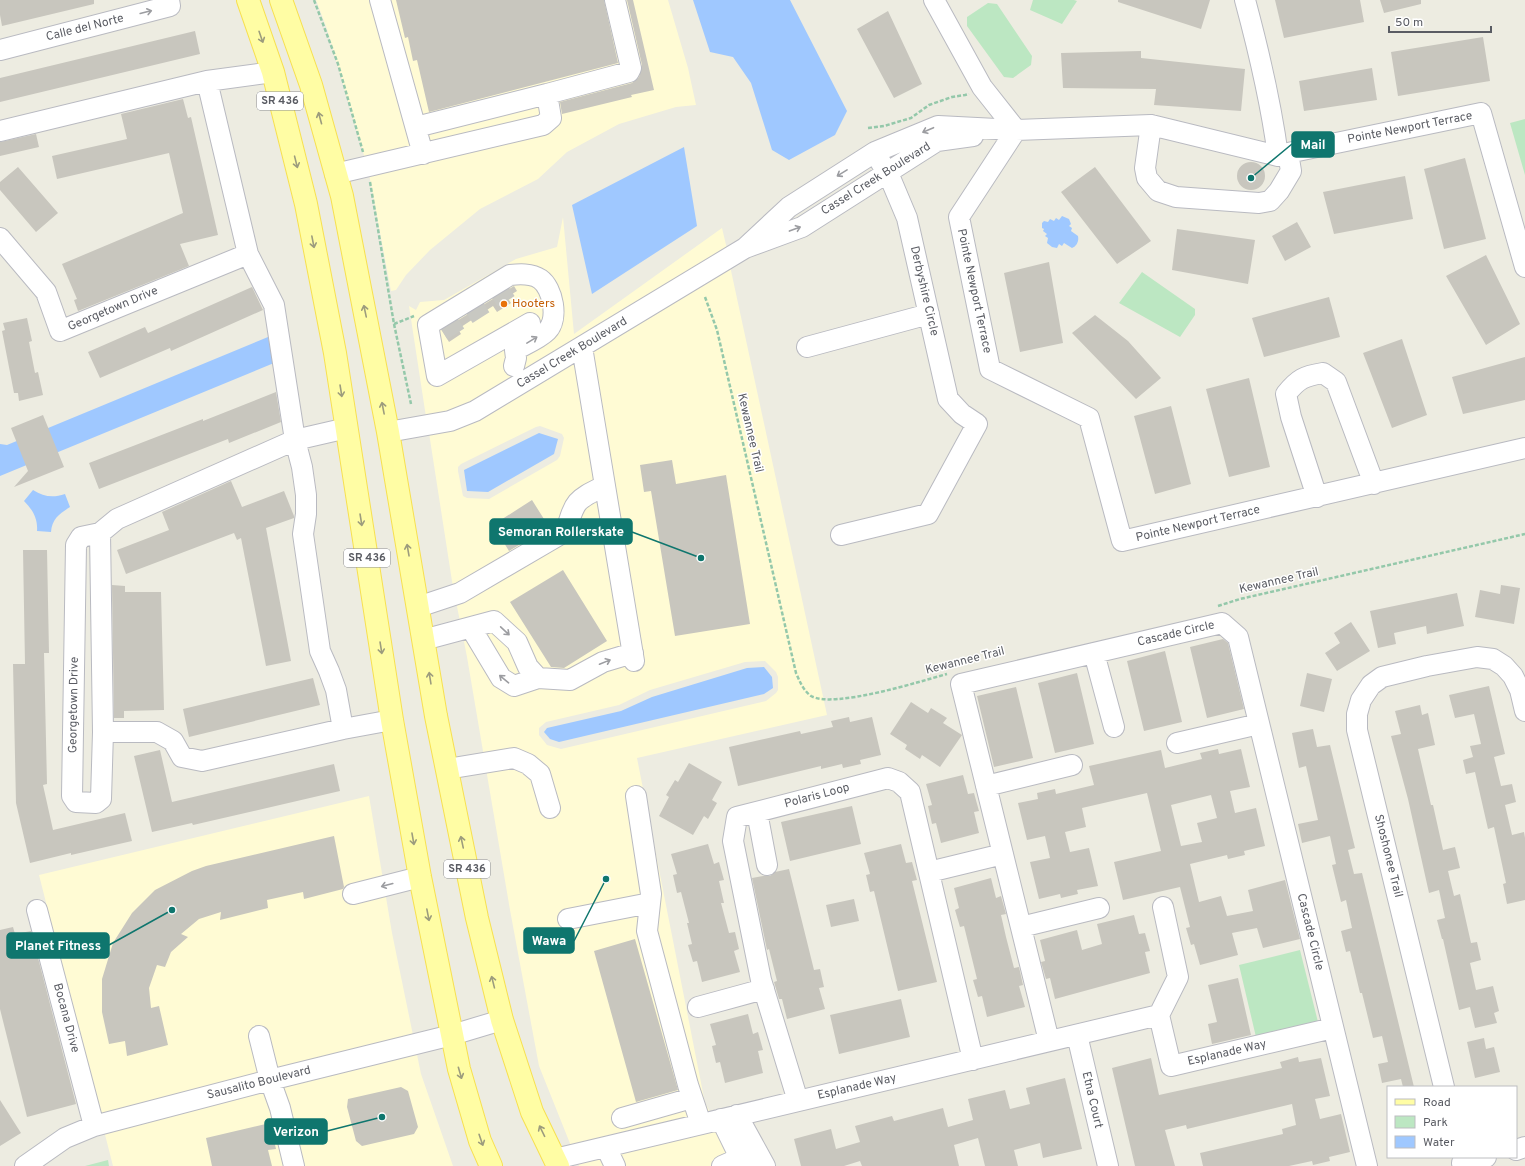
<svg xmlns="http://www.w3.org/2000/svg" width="1525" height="1166" viewBox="0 0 1525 1166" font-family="Overpass,sans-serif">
  <rect width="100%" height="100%" fill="#edece1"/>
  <path fill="#fffbd4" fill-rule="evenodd" d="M316,0H668L688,68L696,105L676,107L619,124L567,152L538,179L480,209L430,250L406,275L396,290L391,291L368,169L327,29Z
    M563,217L574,334L722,228L727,249L472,404L426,417L409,306L416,310L420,302L444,300L516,259L557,247Z
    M730,266L827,715L637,758L705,1103L741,1166H579L539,1066L510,910L467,657L452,581L429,433ZM540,426L562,434L564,438L560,456L557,460L489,499L467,498L463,496L458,471V467L461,464L536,427ZM765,661L776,672L778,677V690L776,693L766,701L561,749L547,745L539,735V728L546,722L619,705L650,690L745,662Z
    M369,796L392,933L421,1074L453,1166H113L39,875Z"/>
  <path fill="#bce7c2" d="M1033,0H1074L1077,1L1062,24L1030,10Z
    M988,3L997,4L1032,56L1031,65L1013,78L1004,77L967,26V17Z
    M1525,119V175L1510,123Z
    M1142,272L1195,309V315L1180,337L1119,303Z
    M1300,950L1318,1022L1256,1037L1239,965Z
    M108,1160L109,1166H85Z"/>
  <path fill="#9fc8ff" d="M693,0H790L847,111L835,135L789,160L772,150L751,83L733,57L710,52Z
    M684,147L697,226L592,294L572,205Z
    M1062,216L1069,219L1071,224L1069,226L1072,228L1071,231L1078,236C1079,241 1077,246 1072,248L1064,243L1062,246L1059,244L1057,248L1052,247L1047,243L1048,238L1045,236L1047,234L1043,231L1044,229L1042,228V223L1044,221L1048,222L1050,219L1054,221L1056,218L1059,220Z
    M268,337L274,363L0,476V444L7,445Z
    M539,433L558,439L554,454L488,492L467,491L464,470Z
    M33,490C44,497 53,498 65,494L70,507C59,514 52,519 51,532L37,531C38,519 33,510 24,501Z
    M764,667L772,677L773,688L764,694L559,742L550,739L544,732L547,728L621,711L652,697L747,668Z"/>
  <path fill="#c8c6be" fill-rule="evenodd" d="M0,0H94V4L2,26L0,15Z
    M396,0H604L618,63L429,112L417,60L413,61L408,37L405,38Z
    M627,0H633L654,90L631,95L632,97L562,114L560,102L632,83L639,77L642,65Z
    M1118,0H1210L1201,29L1118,2Z
    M1275,0H1360L1364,22L1284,38Z
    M1380,0H1421V4L1384,13Z
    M888,11L922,84L894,98L857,29Z
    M195,31L200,54L0,102V78Z
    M1483,37L1490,81L1398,96L1391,52Z
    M1141,51V58L1245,69L1241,111L1154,105L1156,89L1063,88L1061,53Z
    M1372,68L1377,100L1304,111L1299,81Z
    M183,99L188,118L191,117L218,235L180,244L189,266L78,311L74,300L77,299L62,264L183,213L169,153L57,179L52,156L127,139L121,114Z
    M36,134L39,147L0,156V142Z
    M1465,158L1486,239L1444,249L1424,169Z
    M1237 176a14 14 0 1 1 28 0a14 14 0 1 1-28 0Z
    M18,167L58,213L36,232L0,190V182Z
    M1095,167L1151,241L1117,264L1061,192Z
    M1405,176L1413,219L1334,234L1323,192Z
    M1297,222L1311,247L1285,261L1272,236Z
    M1177,229L1255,240L1248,284L1172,270Z
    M1486,255L1520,324L1486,345L1446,276Z
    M1049,262L1063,343L1020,352L1004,273Z
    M514,286L517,291L507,297L511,303L497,312L493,306L458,329L461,334L449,342L442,330Z
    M252,287L263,310L171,351L170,348L100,378L88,352L145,327L148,333Z
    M1329,297L1340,337L1264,357L1252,318Z
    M1095,315L1128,341L1161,378L1136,399L1072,333Z
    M27,318L32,341L29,342L35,373L38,372L43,395L19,401L18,393H14L2,331L5,330L3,323Z
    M1402,339L1427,415L1392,428L1363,353Z
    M1525,357V400L1463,414L1452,377Z
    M1249,378L1270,467L1229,477L1206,389Z
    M276,392L281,422L229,443L228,439L99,489L89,463L203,419V421Z
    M1171,406L1191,484L1155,494L1134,416Z
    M43,415L64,467L14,487L28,471L11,428Z
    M672,460L676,484L726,475L750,624L675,636L651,491L644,492L640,465Z
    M231,481L242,507L284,491L294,516V518L266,528L291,661L266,666L241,538L237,540L234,533L126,574L117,550L169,530L162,512Z
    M532,500L549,527L509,551L493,525Z
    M23,550H47L49,653H44L47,784L43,785L53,830L125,813L132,841L71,855V853L30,863L16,803L13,664H25Z
    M563,570L607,641L564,668L551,667L510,602Z
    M112,585L125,586V592H161L164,710L124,711V718H114Z
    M1501,585L1520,588L1514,624L1475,617L1480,590L1500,594Z
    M1457,593L1464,626L1427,634L1426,626L1394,633L1396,644L1378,648L1370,611Z
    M1351,622L1370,651L1337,671L1325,653L1340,643L1334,633Z
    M1223,639L1228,643L1244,709L1207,718L1190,647Z
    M1165,651L1182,722L1144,731L1127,661Z
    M1077,673L1094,744L1055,753L1038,683Z
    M1307,673L1332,679L1324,712L1300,706Z
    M313,678L320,705L189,737L183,709Z
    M1489,686L1505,754L1494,757L1501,786L1512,784L1516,802L1505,805L1512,835L1524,832L1525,838V900L1507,904L1503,884L1506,883L1494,827L1488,829L1475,772L1466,774L1463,760L1473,757L1470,746L1481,744L1474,714L1455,718L1449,695Z
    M1016,687L1033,758L994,767L977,696Z
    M911,702L928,713L931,708L947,718L943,723L962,735L940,767L922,755L920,759L905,749L907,745L890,734Z
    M1420,705L1422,715L1428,713L1435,745L1418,749L1431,805H1433L1443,850L1455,847L1460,868L1448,871L1454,896L1460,894L1471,943L1477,942L1481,960L1470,963L1476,990L1493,986L1499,1011L1494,1013L1497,1023L1475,1028L1470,1007L1459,1010L1443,939H1442L1437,920L1445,918L1439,890L1429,893L1408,799L1391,736L1401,734L1395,711Z
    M849,717L850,722L872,717L881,755L860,760L861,764L843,768L842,764L821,769V766L738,786L729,747L800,731L801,734L833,727L831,721Z
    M1313,729L1317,747L1330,745L1355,848L1348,850L1354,874L1362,873L1414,1087H1403L1401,1079L1382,1083L1378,1064L1388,1062L1382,1036L1373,1038L1362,993H1360L1350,951L1346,952L1341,931L1352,928L1346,900L1341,902L1332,865L1336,864L1330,836L1302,843L1298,824L1318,820L1306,766L1299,768L1292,733Z
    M1218,749L1219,754L1241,749L1250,787L1230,791L1235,813L1256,808L1265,846L1244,851L1245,855L1228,859L1227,855L1190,864L1199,902L1221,896L1227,916L1253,911L1248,890L1285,880L1300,939L1263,948L1257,928L1232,933L1238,955L1200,965L1194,944L1191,945L1186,928L1190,927L1180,887L1123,900L1114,862L1161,851L1147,793L1082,808L1086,827L1065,832L1070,852L1089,848L1098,886L1077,890L1078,894L1061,898L1060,894L1039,899L1030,862L1050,858L1045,836L1027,840L1018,803L1038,799L1037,793L1055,789L1056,794L1094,785L1089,766L1161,750L1165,768L1202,759L1200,753ZM1211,795L1217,818L1197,823L1202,842L1181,846L1171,805Z
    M160,750L172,802L334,764L340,791L193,825L192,823L152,832L134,756Z
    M689,763L722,782L712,800L717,803L708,819L704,816L693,835L659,816L669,797L666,795L675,780L678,782Z
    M963,775L968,794L974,793L979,811L974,812L979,833L941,843L936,823L932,824L928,806L932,805L926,784Z
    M852,806L861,844L790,861L781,822Z
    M334,836L344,887L343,889L304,899L303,892L267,900L268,908L220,920L221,912L199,919L181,934L188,937L171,952L165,967L157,965L149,988L151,1008L159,1006L168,1045L127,1056L125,1041L109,1044L102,1012V979L113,943L132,913L155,890L192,871L206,866Z
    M708,844L714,864L719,862L724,880L719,881L724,903H721L729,933L735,932L739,949L734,951L740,972L702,982L697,961L693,962L688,945L692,944L687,923H689L681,892L677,893L673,875L677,874L671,854Z
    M901,844L906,863L912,862L917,880L912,881L937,982L898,991L874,891L870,892L866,875L870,874L864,853Z
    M789,869L814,970L820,969L824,987L819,988L825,1009L787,1019L782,999H779L774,982L777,981L769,949L767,950L752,878L763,876H770L775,872Z
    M991,878L996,898L1001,896L1006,914L1001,915L1006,937L1014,968L1019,967L1023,985L1019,986L1025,1007L987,1017L982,996L978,997L973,980L977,979L964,926L960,927L955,910L959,908L954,888Z
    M854,899L859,921L831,927L826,905Z
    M1134,915L1139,934L1145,933L1150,951L1145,952L1150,973L1055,999L1050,978L1046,979L1041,962L1045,961L1040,940L1077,930L1082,950L1102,944L1097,924Z
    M13,927L15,934L31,931L76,1104L27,1117L0,1009V930Z
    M635,939L678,1090L636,1102L594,951Z
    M1238,978L1251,1035L1212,1044L1208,1024L1217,1022L1208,985Z
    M901,999L910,1037L839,1054L830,1015Z
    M748,1014L753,1034L758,1032L763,1050L758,1051L763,1073L725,1083L720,1062L716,1063L712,1046L716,1045L710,1024Z
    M1484,1038L1486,1049L1494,1047L1500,1072L1475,1078L1467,1042Z
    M1298,1057L1299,1062L1321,1058L1330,1096L1315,1099L1320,1119L1341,1114L1350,1152L1329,1157L1330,1161L1313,1165L1312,1161L1289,1166H1203L1200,1153L1283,1134L1282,1129L1296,1125L1292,1104L1187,1129L1186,1125L1165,1130L1175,1166H1135L1112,1068L1151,1058L1159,1095L1282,1068L1280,1062Z
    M1065,1078L1082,1149L1043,1158L1040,1143L1014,1150L1018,1166H985L978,1138L954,1145L959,1166H862L860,1161L844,1166H801L794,1139L831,1129L836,1149L860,1142L855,1126L892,1116L894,1121L943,1108L948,1127L973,1120L968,1099L1005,1090L1010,1109L1030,1104L1026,1088Z
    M401,1087L408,1091L418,1127L414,1134L362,1146L356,1141L347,1107L348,1099Z
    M0,1100L21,1133L0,1146Z
    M270,1123L276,1149L268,1150L272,1166H212L206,1138Z"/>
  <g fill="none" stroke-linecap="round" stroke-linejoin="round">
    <path stroke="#c8c8c2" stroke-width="20" stroke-dasharray="20 10" stroke-linecap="butt" d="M442,331L513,285"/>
    <g stroke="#b9bac1" stroke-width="22">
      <path id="minor" d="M380,0L423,154
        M934,0L982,87L1016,130
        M1245,0C1259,52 1271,103 1278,156
        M0,50L170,6L169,0
        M1151,125L1145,168L1147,178L1158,191L1176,197L1259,203L1270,201L1279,191L1291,171L1288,153
        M416,127L547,94
        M1016,130L959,217L990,369L1089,418L1122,541L1525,448
        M0,131L207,81L273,72
        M335,174L543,125L551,118L547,94L629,72L631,68L615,0
        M0,238L46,292L60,331L248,254L207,81
        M745,248L789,207L875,152L938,126L1016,130L1151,125L1278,156L1288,153L1481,113L1525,267
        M248,254L274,305L295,440L302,467L306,495V514L303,534L320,651L329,671L336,690L343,729
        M582,347L634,661
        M807,347L929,314
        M514,366L516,358L515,350C524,345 539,339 547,331C559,319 553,288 540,279C531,273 519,274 510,275L428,325L437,376L530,323
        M347,428L295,440L117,519L100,533L103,732H157L173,741L182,757L202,761L343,729L392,720
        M388,432L450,421L475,411L745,248L802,227L937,141L973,136
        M1317,497L1291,417L1286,394C1298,379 1304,376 1323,373L1336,382L1374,484
        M100,533L81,537L76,545L72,796L76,802L96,803L101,799L103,732
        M841,535L928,514L977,424L962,414L948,399L907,218L891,180L880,161
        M418,607L460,593L566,531C575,500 576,500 604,486
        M471,628L501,678L514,686L538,678
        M423,640L494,621L517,642L528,667L538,678L570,680L603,662L633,653
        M1094,653L1114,727
        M1177,743L1259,724
        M447,769L514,758L528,764L540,774L550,808
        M986,786L1072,765
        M636,796L651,894L647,931L688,1085L701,1124
        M757,812L767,865
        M929,872L1003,854
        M353,894L420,877
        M1163,907L1178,977L1159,1015L1171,1066L1333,1028
        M37,910L94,1126
        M568,919L650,903
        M1021,927L1099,908
        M698,1007L764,989
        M1077,1035L1108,1166
        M259,1036L270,1080L280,1108L294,1166
        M1049,1041L961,684L1222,623L1238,637L1367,1166
        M1444,1087L1357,730V714L1361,700L1371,685L1382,677L1427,666L1477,657L1493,659L1504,666L1513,676L1520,690L1525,711
        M798,1101L761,980L733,841L737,817L888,778L899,782L910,792L973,1060
        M737,1115L765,1166
        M622,1118L692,1098
        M721,1119L744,1166
        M606,1147L615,1166
        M1516,1150L1525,1147
        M555,1159L1159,1015
        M1462,1163L1486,1157
        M25,1166L65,1138L94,1126L270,1080L452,1035L502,1020
        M722,1166L740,1158"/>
    </g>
    <g stroke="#f7e050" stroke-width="24">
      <path id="major" d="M248,0L273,72L306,204L335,353L392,720L420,877L459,1069L480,1141L491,1166
        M281,0L311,85L342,196L388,432L436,716L477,918L502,1020L532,1112L558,1166"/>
    </g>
    <path stroke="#94c8aa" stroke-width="2.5" stroke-dasharray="4 2" stroke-linecap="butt" d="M314,0L338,64L363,152
      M868,128L884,126L911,118L929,105L952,97L965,95L969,94
      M370,182L394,324L414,316
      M705,297L717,330L796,673C800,682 803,690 811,696C834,709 921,681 947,674
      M394,324L411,404
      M1218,606L1240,599L1525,534"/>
    <use href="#minor" stroke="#fff" stroke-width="20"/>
    <use href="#major" stroke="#fffda4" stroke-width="22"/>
  </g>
  <defs><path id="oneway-shaft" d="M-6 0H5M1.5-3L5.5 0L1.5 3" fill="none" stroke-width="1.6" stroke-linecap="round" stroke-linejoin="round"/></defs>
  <g stroke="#9c9da1">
    <use href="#oneway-shaft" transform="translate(146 12) rotate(-14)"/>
    <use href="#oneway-shaft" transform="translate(928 130) rotate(157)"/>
    <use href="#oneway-shaft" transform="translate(842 173) rotate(148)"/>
    <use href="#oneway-shaft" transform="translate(795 229) rotate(-20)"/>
    <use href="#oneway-shaft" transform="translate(532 340) rotate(-31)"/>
    <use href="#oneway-shaft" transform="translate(505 631) rotate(43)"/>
    <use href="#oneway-shaft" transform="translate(605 662) rotate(-22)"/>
    <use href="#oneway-shaft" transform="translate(504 679) rotate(-140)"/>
    <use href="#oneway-shaft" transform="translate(387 885) rotate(165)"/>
  </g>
  <g stroke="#9c9c7d">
    <use href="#oneway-shaft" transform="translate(261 37) rotate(71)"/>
    <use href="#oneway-shaft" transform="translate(320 118) rotate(-105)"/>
    <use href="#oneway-shaft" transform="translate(296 162) rotate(76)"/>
    <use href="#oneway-shaft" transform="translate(313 242) rotate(79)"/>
    <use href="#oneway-shaft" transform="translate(365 311) rotate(-102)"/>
    <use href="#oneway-shaft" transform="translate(341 391) rotate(81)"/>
    <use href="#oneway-shaft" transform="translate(383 408) rotate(-101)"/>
    <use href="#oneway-shaft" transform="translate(361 520) rotate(81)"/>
    <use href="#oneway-shaft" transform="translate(408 550) rotate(-100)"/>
    <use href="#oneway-shaft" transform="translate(381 648) rotate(81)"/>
    <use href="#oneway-shaft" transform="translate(430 678) rotate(-99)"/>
    <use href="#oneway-shaft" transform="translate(413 839) rotate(80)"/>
    <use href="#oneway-shaft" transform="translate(462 842) rotate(-102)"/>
    <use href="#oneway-shaft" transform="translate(428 915) rotate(79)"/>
    <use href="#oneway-shaft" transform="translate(493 982) rotate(-104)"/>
    <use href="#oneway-shaft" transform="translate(460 1073) rotate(74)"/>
    <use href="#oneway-shaft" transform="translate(542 1131) rotate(-116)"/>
    <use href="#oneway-shaft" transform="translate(481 1140) rotate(71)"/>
  </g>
  <circle fill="#e8710a" stroke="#fff" stroke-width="1.5" cx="504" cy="304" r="4"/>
  <g text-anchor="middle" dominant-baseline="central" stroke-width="3" stroke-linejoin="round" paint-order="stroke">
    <g fill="#fff" stroke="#8c8d92" stroke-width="1">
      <rect x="257" y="92" width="46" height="18" rx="3"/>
      <rect x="344" y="549" width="46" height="18" rx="3"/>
      <rect x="444" y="860" width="46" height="18" rx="3"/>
    </g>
    <g font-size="11" font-weight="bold" fill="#5a5c63">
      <text x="280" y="101">SR 436</text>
      <text x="367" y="558">SR 436</text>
      <text x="467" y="869">SR 436</text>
    </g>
    <g font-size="12" fill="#5a5c63" stroke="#fff">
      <text transform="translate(85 28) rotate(-14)">Calle del Norte</text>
      <text transform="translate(1410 128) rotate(-11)">Pointe Newport Terrace</text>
      <text transform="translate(876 179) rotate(-32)">Cassel Creek Boulevard</text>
      <text transform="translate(924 291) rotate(77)">Derbyshire Circle</text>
      <text transform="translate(974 291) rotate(78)">Pointe Newport Terrace</text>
      <text transform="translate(113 309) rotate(-23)">Georgetown Drive</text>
      <text transform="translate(572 353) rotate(-31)">Cassel Creek Boulevard</text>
      <text transform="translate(750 433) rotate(77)">Kewannee Trail</text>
      <text transform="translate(1198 524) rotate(-13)">Pointe Newport Terrace</text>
      <text transform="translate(1279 581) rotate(-13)">Kewannee Trail</text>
      <text transform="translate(1176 634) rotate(-13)">Cascade Circle</text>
      <text transform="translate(965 661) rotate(-14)">Kewannee Trail</text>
      <text transform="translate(74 705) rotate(-89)">Georgetown Drive</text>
      <text transform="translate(817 796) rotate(-15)">Polaris Loop</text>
      <text transform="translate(1388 856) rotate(76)">Shoshonee Trail</text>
      <text transform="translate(1310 932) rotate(76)">Cascade Circle</text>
      <text transform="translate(66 1018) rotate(75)">Bocana Drive</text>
      <text transform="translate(1227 1053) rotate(-13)">Esplanade Way</text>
      <text transform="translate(259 1083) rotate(-14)">Sausalito Boulevard</text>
      <text transform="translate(857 1087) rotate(-13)">Esplanade Way</text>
      <text transform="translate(1092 1100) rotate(77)">Etna Court</text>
    </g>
    <g font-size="12" fill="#c56008" stroke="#fff" text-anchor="start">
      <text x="512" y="304">Hooters</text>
    </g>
  </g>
  <path fill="none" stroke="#0f766e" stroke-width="1.5" d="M1251 178L1292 144M701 558L632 532M606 879L574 941M172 910L109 945M382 1117L327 1131"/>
  <g fill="#0f766e" stroke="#fff" stroke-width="1.5">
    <circle cx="1251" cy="178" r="4"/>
    <circle cx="701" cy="558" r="4"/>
    <circle cx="606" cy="879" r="4"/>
    <circle cx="172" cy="910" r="4"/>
    <circle cx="382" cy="1117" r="4"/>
  </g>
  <g fill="#0f766e" stroke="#0f766e" stroke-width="1.5">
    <rect x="1292" y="132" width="42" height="25" rx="4"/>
    <rect x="490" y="519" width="142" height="25" rx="4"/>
    <rect x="524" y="928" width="50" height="25" rx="4"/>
    <rect x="7" y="933" width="102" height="25" rx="4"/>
    <rect x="265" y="1119" width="62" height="25" rx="4"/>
  </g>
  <g font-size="13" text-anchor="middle" font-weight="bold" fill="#fff">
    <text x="1313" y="149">Mail</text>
    <text x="561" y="536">Semoran Rollerskate</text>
    <text x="549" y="945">Wawa</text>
    <text x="58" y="950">Planet Fitness</text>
    <text x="296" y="1136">Verizon</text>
  </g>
  <rect x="1387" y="1086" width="130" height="72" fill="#ffffff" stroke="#bdbec1"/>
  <rect x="1395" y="1099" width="20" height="6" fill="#fffda4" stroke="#bdbec1"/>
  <text x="1423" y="1106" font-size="12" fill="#5a5c63">Road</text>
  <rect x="1395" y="1116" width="20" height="12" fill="#bce7c2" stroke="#bdbec1"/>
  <text x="1423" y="1126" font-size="12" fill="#5a5c63">Park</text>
  <rect x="1395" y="1136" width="20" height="12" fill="#9fc8ff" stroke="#bdbec1"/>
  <text x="1423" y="1146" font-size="12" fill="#5a5c63">Water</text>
  <path d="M1389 26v6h102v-6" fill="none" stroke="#5a5c63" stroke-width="2"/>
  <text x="1395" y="26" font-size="12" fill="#5a5c63" stroke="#ffffff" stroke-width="3" paint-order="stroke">50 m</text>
</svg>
